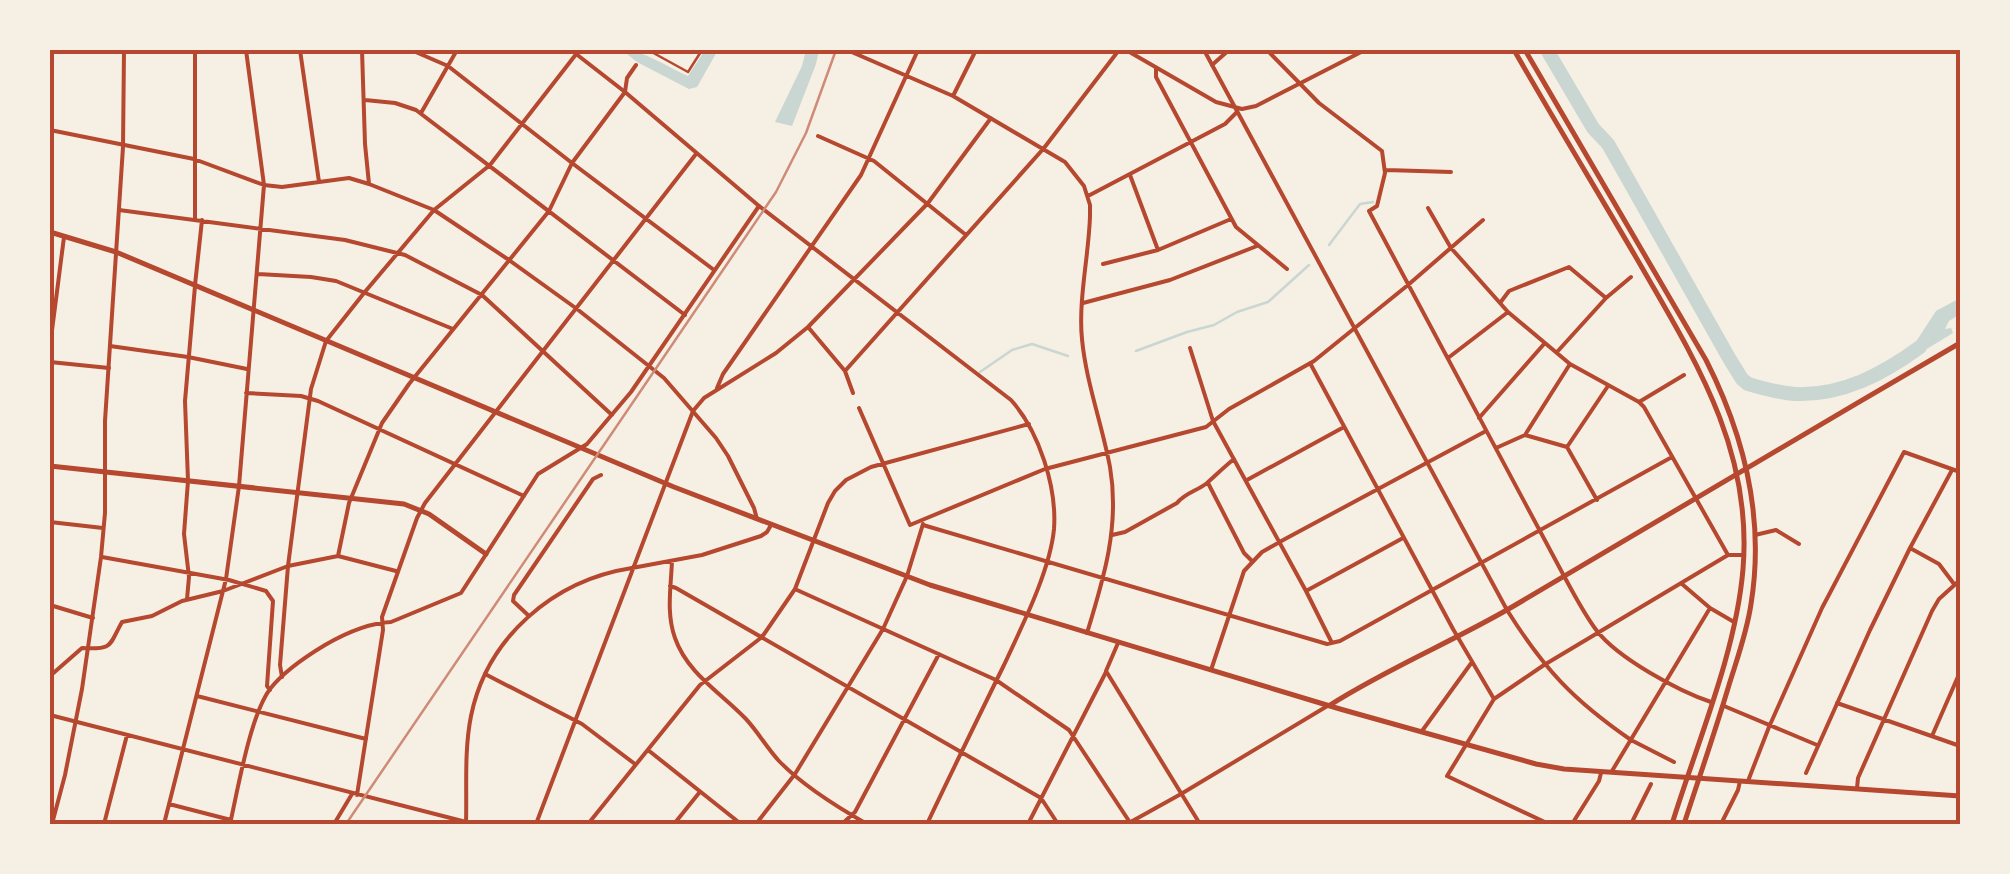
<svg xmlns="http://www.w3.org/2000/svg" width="2010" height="874" viewBox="0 0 2010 874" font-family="'DM Sans',sans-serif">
  <rect width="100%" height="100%" fill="#f6efe4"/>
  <path fill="#c9d6d2" d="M622,50C644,50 667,67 688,76L705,50H718L697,87L689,89L637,62Z
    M806,50H819L816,64L792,126L775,122L802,66Z
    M1960,298V314L1949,321L1945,329L1951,328L1953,333L1912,358L1906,357L1936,311Z"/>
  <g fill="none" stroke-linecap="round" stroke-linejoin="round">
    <path stroke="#c9d6d2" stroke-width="2.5" d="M1329,245L1360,204L1373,202
      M1136,351L1187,332L1214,325L1237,312L1268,302L1309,265
      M980,372L1012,350L1032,344L1068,356"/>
    <path stroke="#c9d6d2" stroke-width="14" d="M1547,50L1593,128L1608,144L1620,165L1729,358L1742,379L1748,384C1763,388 1779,393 1795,394C1842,396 1883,374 1920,347"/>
    <path stroke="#b5482f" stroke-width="2.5" d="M648,50L688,72L702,50"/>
    <path stroke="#b5482f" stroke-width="4" d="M185,50H300
      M195,50V220
      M300,50L319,182
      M362,50L365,144L369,184
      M411,50L448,66L572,163L714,270
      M847,50L953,96L1065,162L1084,186L1090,205V216C1089,254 1078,301 1082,339C1086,382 1102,424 1110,467C1120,525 1104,578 1087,633
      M1267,50L1319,103L1382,151L1385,173L1377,206L1369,211L1564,576C1574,594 1584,614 1597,631C1618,658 1678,691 1711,702
      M1212,65L1229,50
      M1156,69V77L1236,227L1287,269
      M953,96L976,50
      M365,100L395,103L416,110L685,315
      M421,113L457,50
      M50,130L194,159L264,185L282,187L349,178L369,184L434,210L509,260L577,309L664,378L716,438L728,456L754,508L757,519
      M818,136L874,161L966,235
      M1386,170L1451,172
      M1130,175L1158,250
      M1088,196L1225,124L1237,112
      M1428,208L1451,248L1508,312L1570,364L1639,402L1644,407L1728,555
      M119,210L345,240L405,255L482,295L612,415
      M1103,264L1158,250L1231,219
      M258,274L311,277L336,281L453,329
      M195,285L202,220
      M364,293L434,210L490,165L577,53
      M1083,303L1170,280L1257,246
      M1500,303L1509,291L1569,267L1606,298
      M808,327L845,371L853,393
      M50,346L64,237
      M110,346L188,357L247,369
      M1190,348L1213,421L1306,591L1332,643
      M1557,352L1606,298L1631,277
      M1448,358L1508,312
      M50,362L109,368
      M1310,363L1453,629L1494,699
      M845,371L1044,148L1119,50
      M717,388L723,374L861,175L918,50
      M246,393L301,396L318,401L524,496
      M185,401L188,481L184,534L189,577L187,599
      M1639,402L1684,375
      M859,408L910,525L1045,469L1206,427L1229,409L1314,361L1408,285L1483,220
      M1479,418L1544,344
      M1525,435L1570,364
      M1496,448L1525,435L1567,447
      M1247,480L1344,427
      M1208,483L1244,553L1252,561
      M1597,500L1567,447L1608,386
      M50,522L103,528
      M923,525L1327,644L1340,641L1672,457
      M1112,535L1125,532L1177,503C1185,493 1197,491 1207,483C1216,475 1224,467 1234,459
      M1755,535L1776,530L1799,544
      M1910,548L1939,564L1954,584
      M338,556L349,503L382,423L409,384L549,211L572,163L625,92L627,78L636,65
      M102,557L229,580L266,591L273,601L267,686L270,690
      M672,561C671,587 666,613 675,638C687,673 721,693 746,719C758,732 767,748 779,761C803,786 837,807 867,824
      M632,568L702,555L761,536L767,532L771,525
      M1682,584L1710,608L1734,622
      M670,586L676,588L1041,798L1058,824
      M797,590L996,680L1069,730L1131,824
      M1306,591L1403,538
      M50,605L93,618
      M529,616L513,601L514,595L593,479L601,475
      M1211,670L1244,571L1262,552L1285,539L1486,431
      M485,674L582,724L635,764
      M50,676L82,648C114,650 109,645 122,622L152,616L182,601L223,591L288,566L338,556L396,571
      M197,696L366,739
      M1837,703L1960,746
      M1724,706L1817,745
      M50,715L474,824
      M1422,731L1472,662
      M1932,736L1960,672
      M1631,740L1674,762
      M648,750L741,824
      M1612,771L1710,608
      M1806,773L1870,630L1910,548L1952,470
      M1748,781L1769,727L1822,608L1904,452L1960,472
      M1857,788L1858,778L1932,611L1939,599L1960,580
      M357,795L383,630L382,617L417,518L425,503L696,154
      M169,804L231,820
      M104,824L127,735
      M164,824L226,579L239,486L264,185L246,50
      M230,824C238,789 250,716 270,689C284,671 305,657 325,645C344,634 368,623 391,622L461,593L538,474L587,444L631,392L759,206L1011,400C1039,431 1057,487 1054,529C1050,571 1022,626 1004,665C978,718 952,771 927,824
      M334,824L352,794
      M536,824L693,411L704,398L776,353L808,327L928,203L991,118
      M588,824L700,685L762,637L795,589L828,503L835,491L846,480L871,467L1029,424
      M674,824L699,793
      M756,824L795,774L883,629L907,576L923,524
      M842,824L855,812L939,654
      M1028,824L1106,672
      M1127,824L1181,794L1329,705
      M1549,824L1447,776L1494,699L1544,665L1728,555H1744
      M1572,824L1599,781L1601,773
      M1631,824L1651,784
      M1721,824L1738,790L1740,781"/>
    <path stroke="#b5482f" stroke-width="4" d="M571,50L625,92L759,206
      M1126,50L1216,102L1242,109L1256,106L1365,50
      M1204,50L1507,610C1544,669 1573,700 1631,740
      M185,401L195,286
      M1118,643L1106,671L1200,824
      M282,677L280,665L288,566L311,389L326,341L364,293
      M52,824L65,775L82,689L101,557L105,513V421L123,147L124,50
      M466,824C467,788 464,751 471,716C487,637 554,580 632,568"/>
    <path stroke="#b5482f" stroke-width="5" d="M50,466L404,504L429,514L486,554
      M1330,705C1388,668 1452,642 1512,607C1661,519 1810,430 1960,343"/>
    <path stroke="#b5482f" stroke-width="5" d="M50,232L116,252L674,487L930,585L1340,709L1536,764L1564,769L1960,796"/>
    <path stroke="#b5482f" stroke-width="5" d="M1514,50C1554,120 1596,189 1637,259C1694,358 1753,449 1743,569C1736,653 1697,743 1672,824
      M1525,50L1706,360C1745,437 1765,518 1751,604C1747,632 1737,659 1729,685C1715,732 1699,778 1684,824"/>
    <path stroke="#cf8b77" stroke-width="2.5" d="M346,824L776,192L806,133L836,50"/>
  </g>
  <rect width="2010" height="874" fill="none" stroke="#f6efe4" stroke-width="105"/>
  <rect x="52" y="52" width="1906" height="770" fill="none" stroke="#b5482f" stroke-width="4"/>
</svg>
